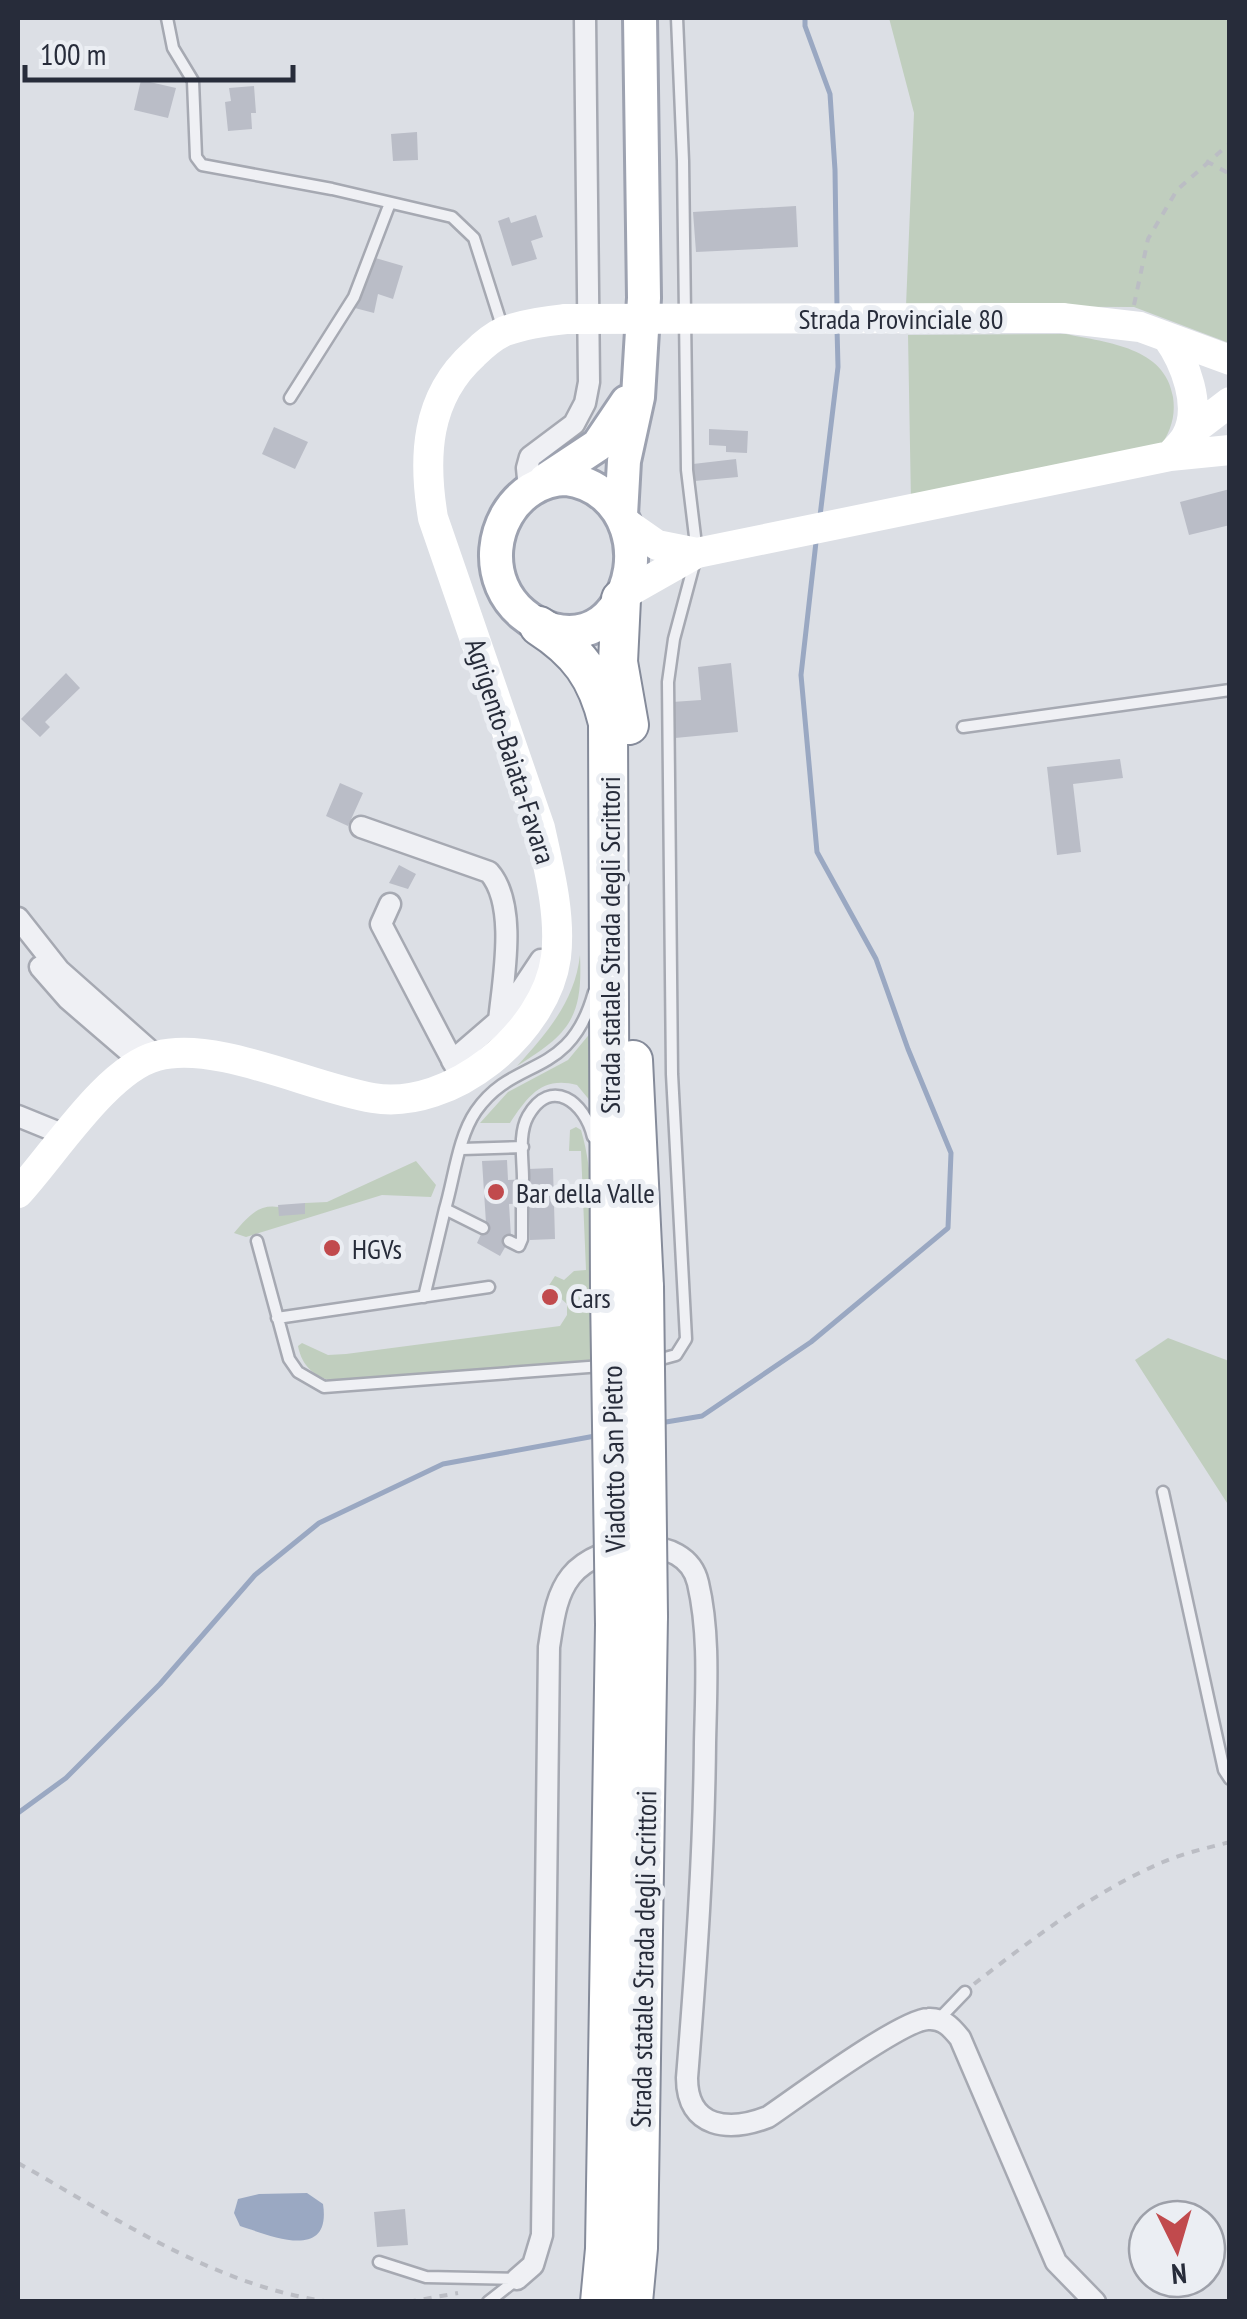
<svg xmlns="http://www.w3.org/2000/svg" width="1247" height="2319" viewBox="0 0 1247 2319" font-family="'PT Sans Narrow',sans-serif">
  <rect width="100%" height="100%" fill="#dcdfe5"/>
  <path fill="#c0cebe" d="M889,18H1229V343L1134,307L906,306L914,113Z
    M1066,334C1108,343 1165,347 1173,397C1176,418 1170,432 1159,449L911,502L908,335Z
    M580,955C583,1018 569,1034 517,1066C547,1033 575,1001 580,955Z
    M592,1031L596,1108L577,1085C542,1076 528,1096 510,1123H480L508,1092L568,1060Z
    M576,1127L581,1130C595,1177 592,1230 594,1279L590,1280V1360L335,1382C315,1377 302,1367 298,1346L302,1343L328,1355L346,1354L560,1326L567,1315V1304L548,1287L555,1276L564,1280L574,1271L586,1270L581,1151H569L570,1130Z
    M416,1161L436,1185L431,1197L382,1195L246,1237L234,1233C259,1202 268,1202 305,1214V1203L327,1202Z
    M1168,1338L1229,1361V1506L1135,1360Z"/>
  <path fill="#9aa8c2" d="M307,2193L323,2204C332,2263 269,2235 240,2226L234,2213L238,2199L259,2194Z"/>
  <g fill="none" stroke-linecap="round" stroke-linejoin="round">
    <path stroke="#9aa8c2" stroke-width="5" d="M805,18V26L830,94L835,170L837,307
      M820,516L838,367L837,328
      M660,1423L702,1416L811,1342L948,1228L951,1153L908,1049L876,959L817,852L801,675L816,542
      M18,1813L66,1778L160,1684L255,1575L319,1523L443,1464L595,1436"/>
  </g>
  <path fill="#babdc7" d="M141,80L176,88L168,118L134,110Z
    M254,86L256,113H251L252,129L228,131L225,102L231,101L229,88Z
    M417,132L418,160L393,161L391,134Z
    M796,206L798,247L696,252L693,212Z
    M536,215L543,237L531,241L537,259L512,266L498,221L509,217L511,223Z
    M372,257L403,266L393,299L378,294L374,313L351,307L362,290Z
    M274,427L308,442L295,469L262,454Z
    M709,429L748,431L747,453L726,452V446L709,445Z
    M736,459L738,477L695,481L693,464Z
    M1230,489V525L1189,535L1180,502Z
    M731,663L738,732L675,738L672,702L701,700L698,667Z
    M66,673L80,688L45,722L50,727L40,737L21,719Z
    M1120,759L1123,778L1073,784L1081,852L1057,855L1047,767Z
    M340,783L363,793L348,826L326,816Z
    M399,865L416,874L408,889L389,883Z
    M507,1160L508,1180L528,1179V1169L553,1168L555,1239L530,1240L529,1203L509,1204L511,1237L500,1256L477,1243L486,1223L482,1161Z
    M305,1203V1214L279,1216L278,1205Z
    M405,2209L408,2245L377,2247L374,2212Z"/>
  <g fill="none" stroke-linecap="round" stroke-linejoin="round">
    <g stroke="#a6a9b2" stroke-width="15">
      <path id="lane" d="M167,18L173,48L193,81L196,157L202,165L332,189L452,217L474,238L502,326
        M290,398L354,297L390,203
        M963,727L1230,690
        M462,1149L523,1147
        M523,1179C523,1159 518,1134 528,1116C551,1076 585,1102 593,1137
        M483,1228L445,1209C454,1179 458,1137 476,1111C515,1055 570,1080 594,992
        M257,1241L289,1359L298,1372L324,1387L602,1366
        M509,1241L519,1246L522,1239V1203
        M424,1297L445,1209
        M277,1318L489,1287
        M654,1361L676,1355L686,1339L672,1074L668,682L674,639L697,553L687,470L683,161L677,18
        M1163,1492L1224,1770L1230,1779
        M939,2019L965,1992
        M379,2262L426,2277L517,2279
        M488,2302L516,2280"/>
    </g>
    <g stroke="#a6a9b2" stroke-width="25">
      <path id="street" d="M529,489L527,468L530,457L574,424L585,403L589,382L585,18
        M361,827L489,872C518,905 503,980 499,1021
        M390,904L381,924L462,1079
        M18,918L59,970L156,1056
        M40,967L68,999L140,1061
        M452,1061L503,1017L541,960L555,962
        M18,1116L67,1136
        M517,2279L533,2265L542,2235L549,1647C553,1623 555,1596 571,1576C599,1541 686,1530 698,1583C710,1634 706,1692 705,1743C704,1855 696,1966 687,2078C687,2129 730,2132 768,2117C796,2098 901,2020 928,2019C943,2018 951,2027 960,2038L1056,2262L1095,2302"/>
    </g>
    <g stroke="#9da2b0" stroke-width="38">
      <path id="primary" d="M566,479C629,487 649,561 614,609C582,652 520,629 502,586C482,538 514,480 566,479Z
        M545,480L598,445L627,402
        M621,515L624,461L638,397L644,298L640,18"/>
    </g>
    <g stroke="#858b9a" stroke-width="42">
      <path id="highway" d="M621,599L618,662L629,725
        M539,626C578,651 597,677 608,723L610,1292
        M633,1060L644,1287
        M600,2302L605,2249L615,1625
        M633,2302L638,2248L648,1616"/>
    </g>
    <path stroke="#bbbdc4" stroke-width="4" stroke-dasharray="8 8" stroke-linecap="butt" d="M1206,161L1230,174
      M1134,305L1148,239L1177,190L1230,143
      M974,1984C1032,1939 1095,1891 1163,1862C1184,1853 1207,1848 1230,1842
      M18,2163C116,2218 218,2288 332,2302
      M408,2302L458,2293"/>
    <use href="#lane" stroke="#eff0f4" stroke-width="10"/>
    <use href="#street" stroke="#eff0f4" stroke-width="20"/>
    <path stroke="#fff" stroke-width="30" d="M1062,318L1140,327L1230,360
      M1167,337C1185,362 1203,407 1186,437C1182,444 1175,450 1170,456
      M1188,434L1230,402
      M627,524L657,545L697,553L1170,456L1230,450
      M623,595L697,553
      M18,1193C54,1154 107,1069 157,1056C216,1040 312,1088 373,1098C451,1111 546,1033 556,957C561,915 549,869 540,828L433,518C423,458 425,398 474,354C483,345 494,336 505,331C525,324 546,321 566,319"/>
    <use href="#primary" stroke="#fff" stroke-width="32"/>
    <use href="#highway" stroke="#fff" stroke-width="38"/>
    <g stroke="#858b9a" stroke-width="42" stroke-linecap="butt">
      <path id="highway-bridge" d="M644,1287L648,1616
        M610,1292L615,1625"/>
    </g>
    <path stroke="#fff" stroke-width="30" d="M566,319L1062,318"/>
    <use href="#highway-bridge" stroke="#fff" stroke-width="38"/>
  </g>
  <g fill="#c14a4d" stroke="#ebeef3" stroke-width="4">
    <circle cx="496" cy="1192" r="10"/>
    <circle cx="332" cy="1248" r="10"/>
    <circle cx="550" cy="1297" r="10"/>
  </g>
  <g text-anchor="middle" dominant-baseline="central" stroke-width="10" stroke-linejoin="round" paint-order="stroke">
    <g font-size="28" fill="#272c3a" stroke="#ebeef3">
      <text x="901" y="318">Strada Provinciale 80</text>
      <text transform="translate(511 751) rotate(72)">Agrigento-Baiata-Favara</text>
      <text transform="translate(609 945) rotate(-90)">Strada statale Strada degli Scrittori</text>
      <text transform="translate(613 1459) rotate(-91)">Viadotto San Pietro</text>
      <text transform="translate(643 1959) rotate(-89)">Strada statale Strada degli Scrittori</text>
    </g>
    <g font-size="28" fill="#272c3a" stroke="#ebeef3" text-anchor="start">
      <text x="516" y="1192">Bar della Valle</text>
      <text x="352" y="1248">HGVs</text>
      <text x="570" y="1297">Cars</text>
    </g>
  </g>
  <rect width="1247" height="2319" fill="none" stroke="#272c3a" stroke-width="40"/>
  <g transform="translate(1177 2249) rotate(175)"><circle r="48" fill="#ebeef3" stroke="#9da0a9" stroke-width="2.5"/>
  <path d="M0-8L18 38L0 25L-18 38Z" fill="#c14a4d"/>
  <text y="-15" font-size="28" font-weight="bold" text-anchor="middle" fill="#272c3a">N</text>
  </g>
  <path d="M25 65v15h268v-15" fill="none" stroke="#272c3a" stroke-width="5"/>
  <text x="40" y="65" font-size="30" fill="#272c3a" stroke="#ebeef3" stroke-width="8" paint-order="stroke">100 m</text>
</svg>
